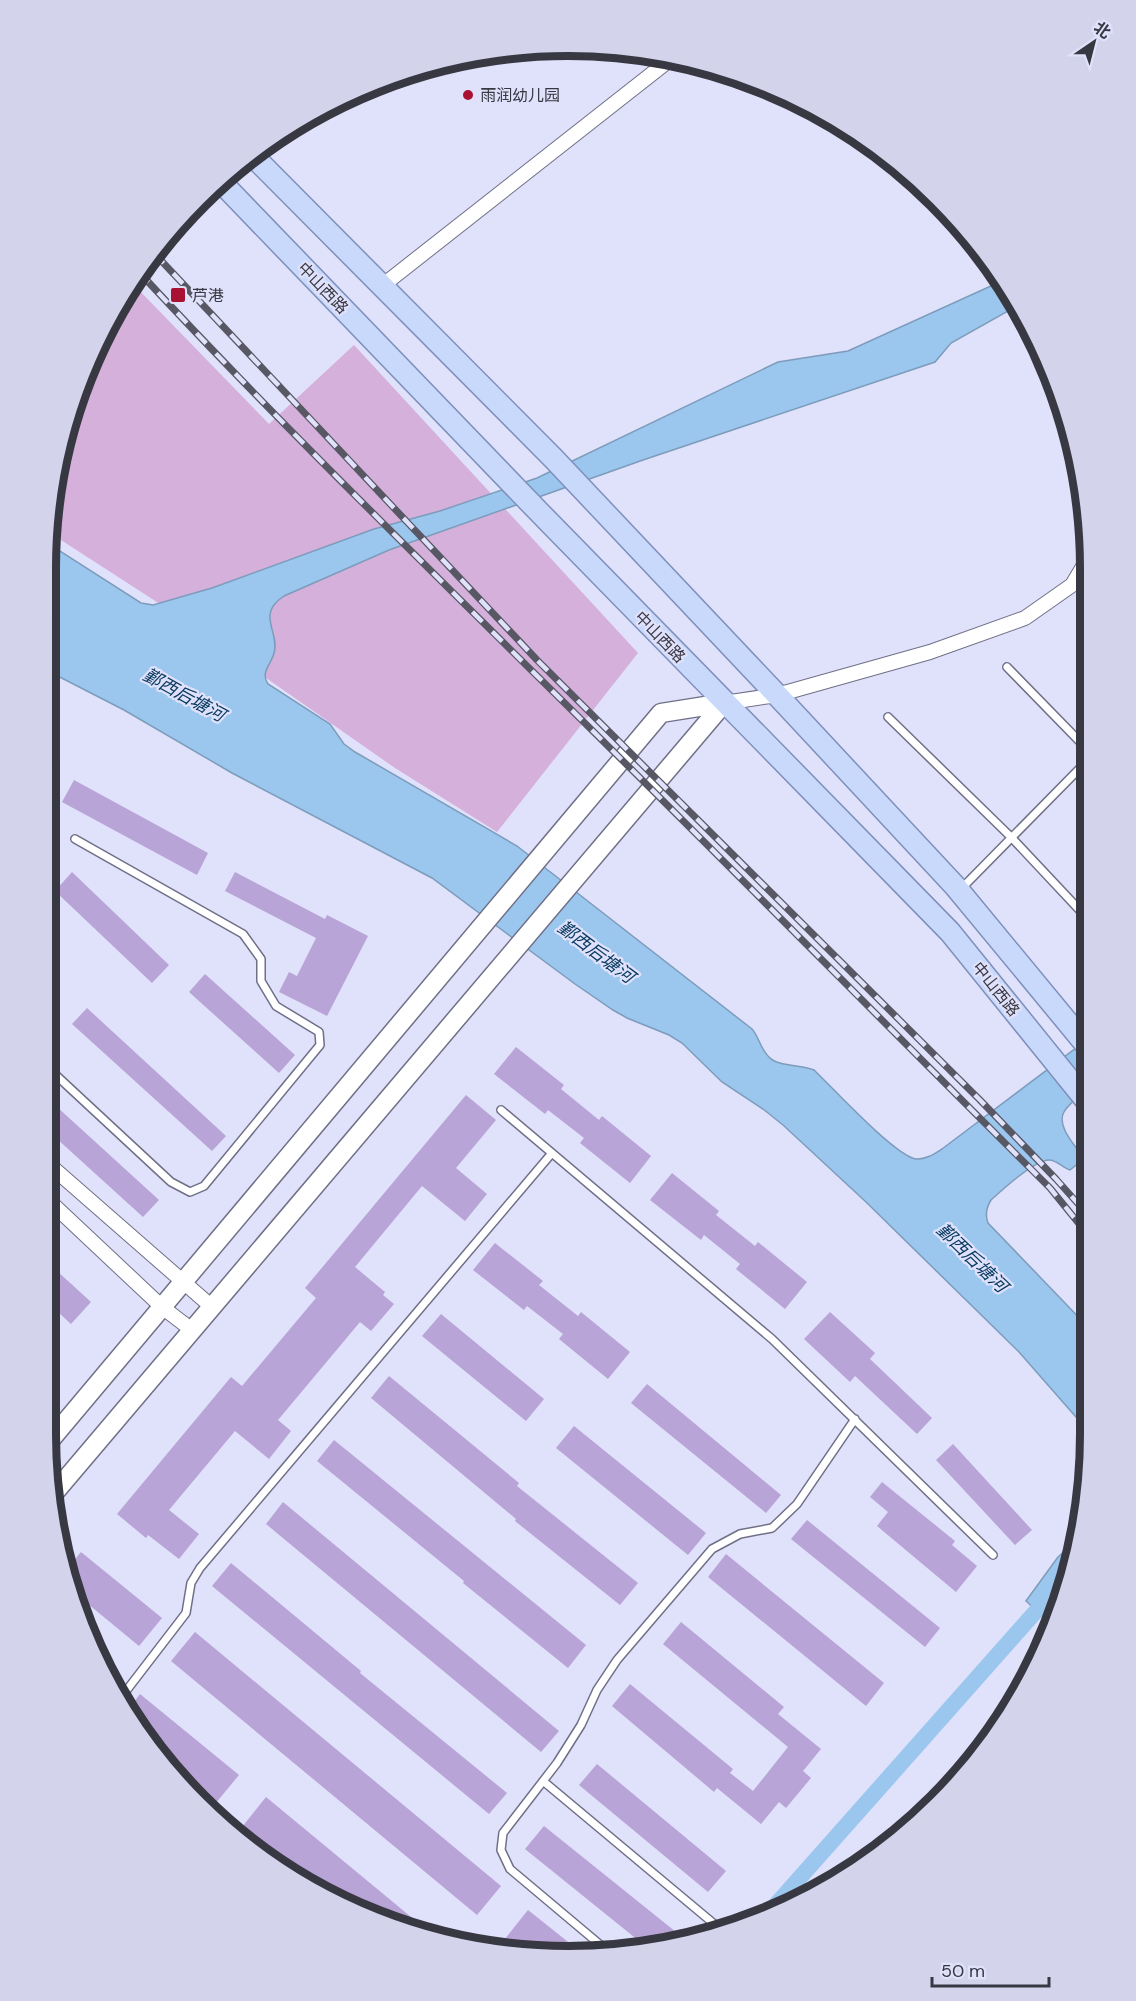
<svg xmlns="http://www.w3.org/2000/svg" width="1136" height="2001" viewBox="0 0 1136 2001" font-family="'DM Sans','Noto Sans SC',sans-serif">
  <rect width="100%" height="100%" fill="#e0e1fb"/>
  <path fill="#d5b0db" d="M132,283L269,424L354,345L638,653L497,832L395,768L163,606L47,531L63,432L115,306Z"/>
  <path fill="#9bc7ef" stroke="#7d9cbb" stroke-width="1.5" d="M1004,280L1017,306L951,343L935,362L643,460L389,550L284,596C277,601 271,606 270,615C269,627 278,640 274,653C271,665 260,672 268,684L330,724L344,744L355,752L517,846L752,1029C759,1037 761,1050 769,1057C778,1067 800,1064 814,1070C832,1087 895,1156 916,1159C925,1160 934,1154 942,1149L1088,1039L1089,1088C1081,1095 1069,1103 1064,1112C1056,1126 1075,1145 1082,1156L1080,1162L1070,1170C1063,1168 1057,1160 1049,1160C1034,1160 1002,1190 991,1200C986,1208 985,1215 988,1223L1089,1328L1090,1433L1019,1352L866,1202L783,1125L763,1109L722,1082L682,1043L669,1035L627,1018L613,1010L575,984L432,878L232,773L124,710L46,670V542L141,603L153,605L212,588L374,529L440,511L537,478L778,362L848,351Z
    M1075,1542L1065,1594L1045,1618L1026,1601L1058,1557Z"/>
  <g fill="none" stroke-linecap="round" stroke-linejoin="round">
    <path stroke="#9bc7ef" stroke-width="16" d="M765,1917L1069,1574"/>
  </g>
  <path fill="#b8a4d6" d="M74,780L208,853L197,875L62,802Z
    M72,872L169,965L152,983L55,891Z
    M235,872L325,919L327,915L368,936L327,1016L279,992L289,972L297,976L316,938L225,891Z
    M205,974L295,1055L279,1073L189,992Z
    M87,1008L226,1136L212,1151L72,1024Z
    M516,1047L564,1085L561,1089L599,1120L602,1116L651,1156L630,1183L580,1143L584,1138L548,1110L545,1114L494,1074Z
    M466,1095L496,1120L456,1168L487,1194L465,1221L422,1186L355,1267L385,1292L383,1295L394,1304L371,1331L360,1322L278,1420L291,1431L269,1459L235,1431L169,1510L199,1534L179,1559L148,1535L146,1538L117,1514L231,1377L242,1386L316,1298L305,1288Z
    M45,1096L159,1200L143,1217L45,1128Z
    M672,1173L719,1211L716,1215L755,1246L758,1242L807,1282L785,1309L736,1269L740,1264L704,1235L701,1240L650,1200Z
    M495,1243L543,1281L539,1285L578,1316L581,1312L630,1352L608,1379L559,1339L563,1334L527,1306L524,1310L473,1270Z
    M45,1260L91,1302L71,1324L45,1300Z
    M830,1312L875,1353L870,1359L932,1418L917,1434L855,1376L850,1382L804,1339Z
    M441,1314L544,1399L526,1421L422,1336Z
    M389,1376L519,1483L517,1486L638,1583L620,1605L515,1521L516,1519L371,1398Z
    M647,1384L781,1495L766,1513L631,1403Z
    M574,1426L706,1533L688,1555L556,1448Z
    M334,1440L586,1645L568,1668L463,1583L464,1581L317,1461Z
    M953,1444L1032,1530L1015,1545L936,1460Z
    M882,1482L955,1541L952,1545L977,1566L956,1592L877,1526L888,1512L870,1497Z
    M283,1502L559,1731L541,1752L266,1524Z
    M807,1520L940,1628L925,1647L791,1539Z
    M81,1552L162,1618L139,1646L71,1590L67,1569Z
    M726,1554L884,1683L866,1706L708,1577Z
    M231,1563L361,1671L360,1673L507,1793L489,1814L212,1586Z
    M681,1622L784,1707L778,1714L821,1749L803,1771L811,1778L786,1808L779,1802L761,1824L717,1788L714,1792L612,1706L630,1684L733,1769L730,1773L753,1791L788,1747L663,1644Z
    M195,1632L501,1886L477,1915L171,1661Z
    M140,1694L239,1775L215,1804L153,1751L130,1707Z
    M597,1764L726,1871L708,1892L579,1785Z
    M266,1797L428,1931L425,1935L308,1882L242,1827Z
    M544,1826L676,1932L671,1939L644,1945L525,1849Z
    M528,1910L582,1953L512,1946L504,1940Z"/>
  <g fill="none" stroke-linecap="round" stroke-linejoin="round">
    <g stroke="#6f7087" stroke-width="10">
      <path id="lane" d="M1007,667L1087,749
        M888,717L1012,838L1088,919
        M961,889L1087,761
        M45,1065L171,1182L190,1192L204,1186L320,1045L319,1032L276,1006L261,981V959L243,934L75,839
        M501,1110L772,1339L993,1555
        M123,1695L186,1613L191,1583L200,1568L552,1153
        M543,1781L719,1928
        M610,1953L510,1869L501,1850L503,1833L557,1763L581,1725L597,1690L617,1660L712,1549L740,1534L772,1528L797,1504L855,1419"/>
    </g>
    <g stroke="#6f7087" stroke-width="16">
      <path id="street" d="M382,286L672,58
        M724,703L777,695L930,652L1025,618L1072,585L1087,560
        M45,1161L212,1307
        M45,1197L162,1307L192,1330"/>
    </g>
    <g stroke="#6f7087" stroke-width="21">
      <path id="secondary" d="M47,1444L661,713L724,703
        M55,1492L724,703"/>
    </g>
    <g stroke="#7e90ba" stroke-width="24">
      <path id="primary" d="M250,153L554,459L777,695L955,886L1088,1047
        M220,181L541,514L950,932L1089,1104"/>
    </g>
    <use href="#lane" stroke="#fff" stroke-width="7"/>
    <use href="#street" stroke="#fff" stroke-width="14"/>
    <use href="#secondary" stroke="#fff" stroke-width="18"/>
    <use href="#primary" stroke="#c8d9fc" stroke-width="21"/>
    <g stroke="#585865" stroke-width="7">
      <path id="rail" d="M154,253L537,660L980,1100L1056,1179L1089,1216
        M139,272C264,407 396,536 526,665C702,838 875,1014 1050,1188L1089,1236"/>
    </g>
    <use href="#rail" stroke="#e0e1fb" stroke-width="4.5" stroke-dasharray="14" stroke-linecap="butt"/>
  </g>
  <g fill="#a91132" stroke="#e0e1fb" stroke-width="2">
    <circle cx="468" cy="95" r="6"/>
    <rect x="170" y="287" width="16" height="16" rx="3"/>
  </g>
  <g text-anchor="middle" dominant-baseline="central" stroke-width="4.5" stroke-linejoin="round" paint-order="stroke">
    <g font-size="16" fill="#383842" stroke="#e0e1fb" text-anchor="start">
      <text x="480" y="95">雨润幼儿园</text>
      <text x="192" y="295">芦港</text>
    </g>
    <g font-size="16" fill="#383842" stroke="#e0e1fb">
      <text transform="translate(323 288) rotate(46)">中山西路</text>
      <text transform="translate(660 637) rotate(46)">中山西路</text>
      <text transform="translate(996 989) rotate(51)">中山西路</text>
    </g>
    <g font-size="18" font-style="italic" fill="#06395e" stroke="#e0e1fb">
      <text transform="translate(184 695) rotate(29)">鄞西后塘河</text>
      <text transform="translate(596 952) rotate(37)">鄞西后塘河</text>
      <text transform="translate(972 1258) rotate(44)">鄞西后塘河</text>
    </g>
  </g>
  <path d="M0 0H1136V2001H0ZM568 56H568A512 512 0 0 1 1080 568V1434A512 512 0 0 1 568 1946H568A512 512 0 0 1 56 1434V568A512 512 0 0 1 568 56Z" fill="#d3d3ec" fill-rule="evenodd"/>
  <path fill="none" stroke="#383842" stroke-width="8" d="M568 56H568A512 512 0 0 1 1080 568V1434A512 512 0 0 1 568 1946H568A512 512 0 0 1 56 1434V568A512 512 0 0 1 568 56Z"/>
  <g transform="translate(1094 42) rotate(35)" stroke="#e0e1fb" stroke-width="4.5" paint-order="stroke">
  <path d="M0-4.5L10 22L0 15L-10 22Z" fill="#383842"/>
  <text y="-9" font-size="16" font-weight="bold" text-anchor="middle" fill="#383842">北</text>
  </g>
  <path d="M932 1977v9h117v-9" fill="none" stroke="#383842" stroke-width="3"/>
  <text x="941" y="1977" font-size="18" fill="#383842" stroke="#e0e1fb" stroke-width="4.5" paint-order="stroke">50 m</text>
</svg>
